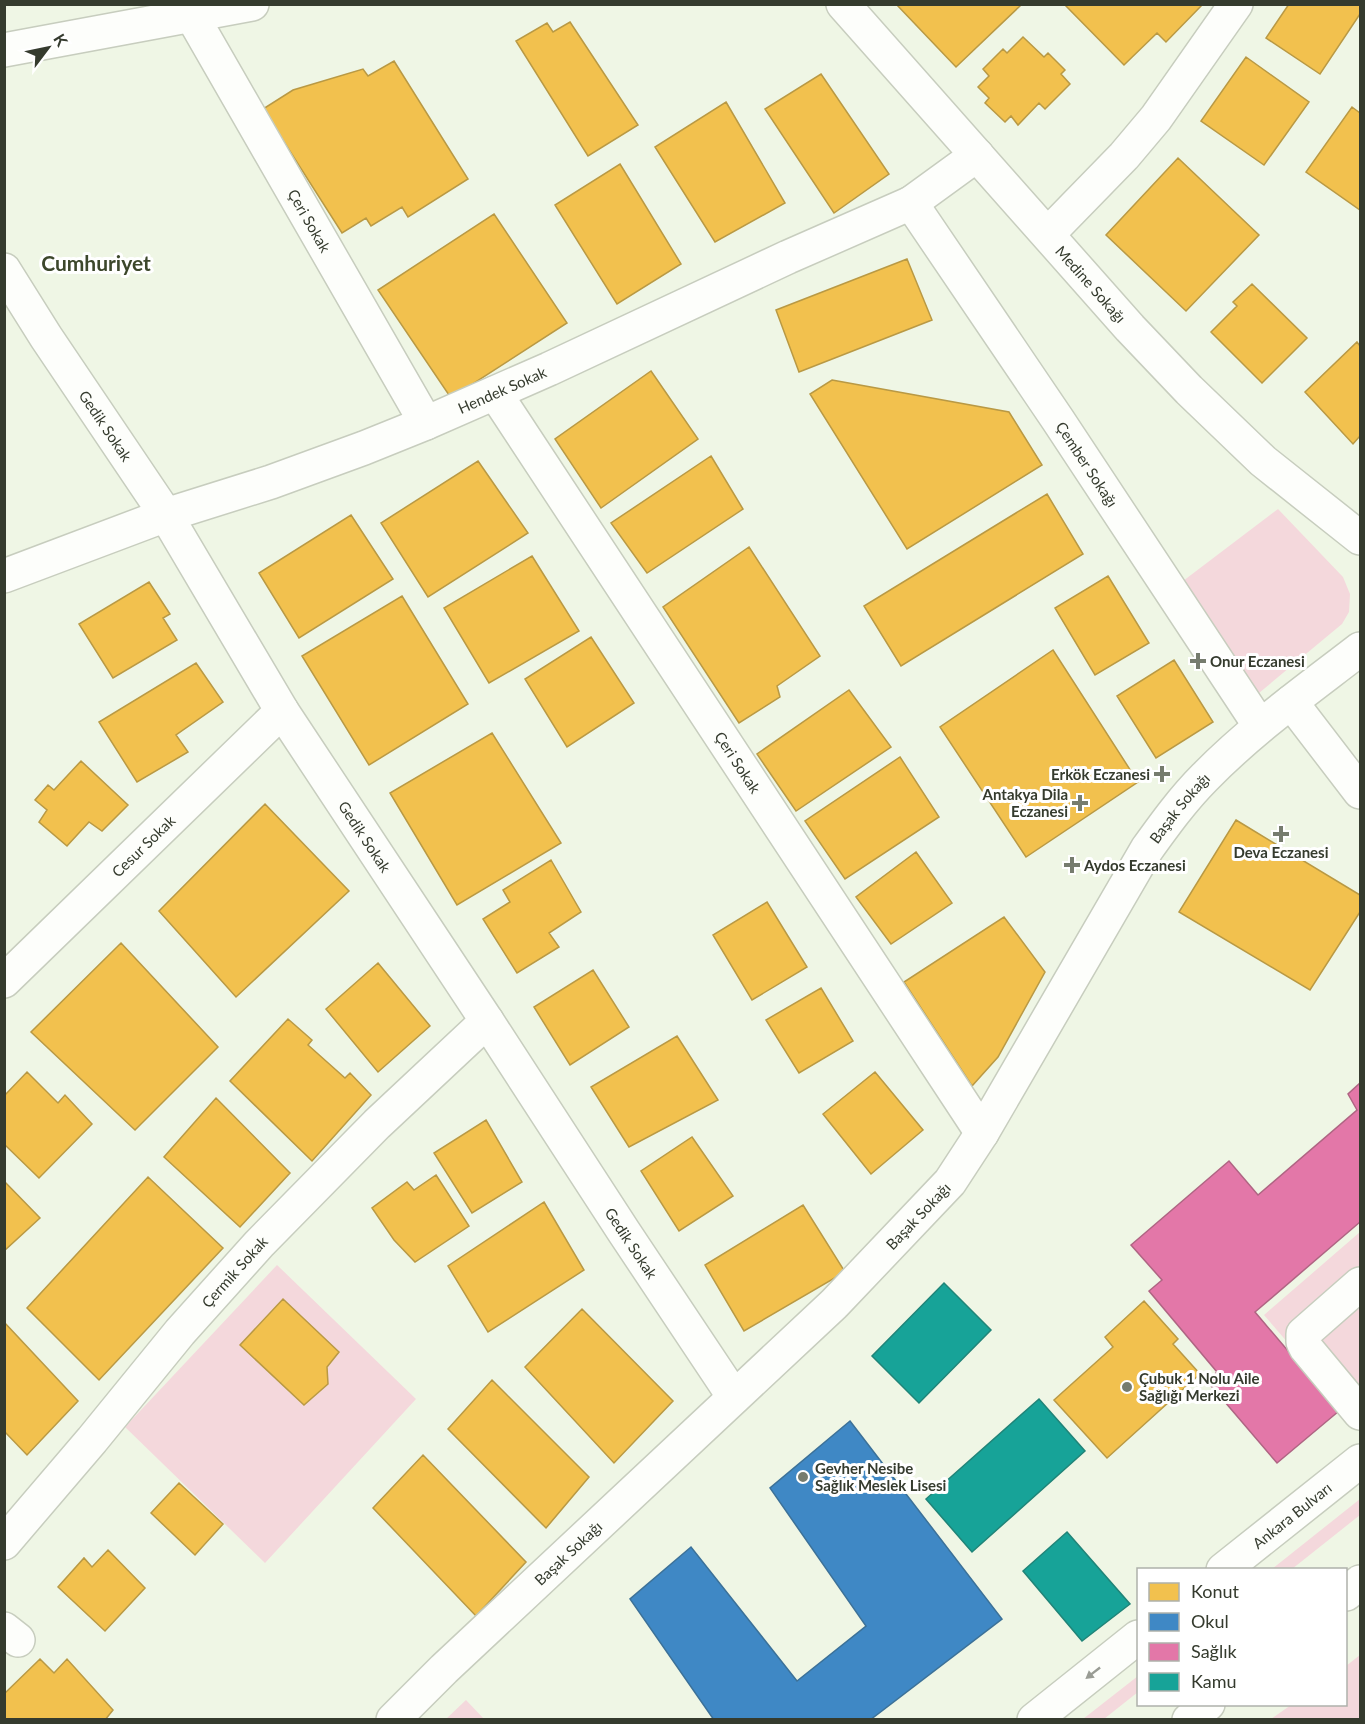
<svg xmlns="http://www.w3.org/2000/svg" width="1365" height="1724" viewBox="0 0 1365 1724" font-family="Lato,sans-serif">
  <rect width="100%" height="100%" fill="#eff6e5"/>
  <path fill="#f4d8dc" d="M1278,509L1343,577L1350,594L1349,612L1342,624L1259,693L1183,581Z
    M1360,1232V1422L1358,1424L1264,1315Z
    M277,1265L416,1399L265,1563L125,1427Z
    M1360,1499V1515L1292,1569H1272Z
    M1360,1655V1719H1271L1291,1705L1346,1704V1666Z
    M1138,1676V1692L1104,1719H1083Z
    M466,1700L484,1719H446Z"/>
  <path fill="#f2c14e" stroke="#b99944" stroke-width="1.5" d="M896,4H1018L1020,6L956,67Z
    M1064,4H1203L1166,42L1157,33L1124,65Z
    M1289,4H1360V14L1320,74L1266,38Z
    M570,22L638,125L588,156L516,41L547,23L553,32Z
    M1023,37L1044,57L1048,53L1065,70L1061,74L1070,84L1045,109L1039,103L1018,125L1011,116L1005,122L985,103L989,98L978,87L989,76L983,69L1003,49L1007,53Z
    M1246,57L1309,102L1264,165L1201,121Z
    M394,61L468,179L408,217L402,207L371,226L366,218L342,233L263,109L293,90L363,69L368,76Z
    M821,74L889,174L834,213L765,109Z
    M726,102L785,203L715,242L655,147Z
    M1352,107L1360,113V210L1306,172Z
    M1178,158L1259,235L1186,311L1106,235Z
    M620,164L681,264L617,304L555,205Z
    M494,214L567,323L451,398L378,290Z
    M907,259L932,320L799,372L776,310Z
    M1252,284L1307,338L1262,383L1211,332L1237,306L1233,302Z
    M1357,342L1360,346V436L1353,444L1305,392Z
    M651,371L698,439L601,508L555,439Z
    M832,380L1009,412L1042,465L907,549L810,394Z
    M711,456L743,509L647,573L611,523Z
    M478,461L528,533L428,597L381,523Z
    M1047,494L1083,554L901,666L864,606Z
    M351,515L393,579L299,638L259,573Z
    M749,547L820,656L777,686L780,697L739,723L663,607Z
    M532,556L579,631L489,683L444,608Z
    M1108,576L1149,643L1095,675L1055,608Z
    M149,582L170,614L163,618L177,640L113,678L79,624Z
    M402,596L468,704L369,765L302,656Z
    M591,637L634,703L567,747L525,679Z
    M1053,650L1138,782L1026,857L940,727Z
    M1174,660L1213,722L1156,758L1117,696Z
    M196,663L223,702L176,735L188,752L137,782L99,722Z
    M849,690L891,747L796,811L757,754Z
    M492,733L561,843L457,905L390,793Z
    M900,757L939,817L845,879L805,821Z
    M81,761L128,805L102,831L89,822L67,846L39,822L47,810L35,800L48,785L54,790Z
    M265,804L349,891L236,997L159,911Z
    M1236,820L1360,895V912L1310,990L1179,912Z
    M916,852L952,903L891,944L856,897Z
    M551,860L581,912L549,933L559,947L517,973L483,919L510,902L503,890Z
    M767,902L807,967L752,1000L713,935Z
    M1004,917L1045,972L998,1057L972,1086L904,982Z
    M121,943L218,1047L135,1130L31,1032Z
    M378,963L430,1026L378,1072L326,1009Z
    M593,970L629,1027L570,1065L534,1007Z
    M821,988L853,1041L799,1073L766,1020Z
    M288,1019L312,1040L308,1045L345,1078L350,1073L371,1095L312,1161L230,1081Z
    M677,1036L718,1100L629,1147L591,1087Z
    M27,1072L58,1103L65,1095L92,1124L39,1178L4,1144V1096Z
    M875,1072L923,1130L871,1174L823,1114Z
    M216,1098L290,1173L240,1227L164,1157Z
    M486,1120L522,1182L472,1213L434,1153Z
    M692,1137L733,1196L679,1231L641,1171Z
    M436,1175L469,1226L415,1262L394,1240L372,1208L407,1182L414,1190Z
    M148,1177L223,1248L99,1380L27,1308Z
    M4,1181L40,1218L4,1251Z
    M544,1202L584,1270L488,1332L448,1266Z
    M803,1205L845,1272L744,1331L705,1265Z
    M283,1299L339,1352L327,1367L328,1384L304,1405L240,1345Z
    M1144,1301L1178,1339L1173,1344L1200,1374L1107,1458L1054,1400L1113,1347L1105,1337Z
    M582,1309L673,1401L614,1463L525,1367Z
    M4,1322L78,1401L27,1455L4,1431Z
    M492,1380L589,1477L546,1528L448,1429Z
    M423,1455L526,1562L476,1616L373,1508Z
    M179,1483L223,1524L195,1555L151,1513Z
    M108,1550L145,1588L105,1631L58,1587L84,1558L92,1567Z
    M40,1659L54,1673L67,1659L113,1710L105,1720H4V1694Z"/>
  <path fill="#3f88c5" stroke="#3c7198" stroke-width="1.5" d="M850,1421L1002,1619L870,1720H714L630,1599L691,1547L797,1681L866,1626L770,1488Z"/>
  <path fill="#e377a8" stroke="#af6583" stroke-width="1.5" d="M1360,1083V1222L1255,1312L1339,1411L1277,1463L1207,1381L1217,1372L1149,1291L1162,1280L1131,1245L1229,1161L1258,1195L1357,1110L1348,1094Z"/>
  <path fill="#17a398" stroke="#208478" stroke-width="1.5" d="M944,1283L991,1330L919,1403L872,1356Z
    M1039,1399L1085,1451L972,1552L926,1499Z
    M1067,1532L1130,1604L1082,1641L1023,1571Z"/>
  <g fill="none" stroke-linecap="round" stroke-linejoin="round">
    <g stroke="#c7cdbe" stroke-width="36">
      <g id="minor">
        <path id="s1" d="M843,4L1130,328L1189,390L1263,461L1360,538"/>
        <path id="s2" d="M192,16L426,423"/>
        <path d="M4,50L252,4"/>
        <path id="s3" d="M911,203L1058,420L1260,726"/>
        <path d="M1048,234L1124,156L1156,118L1236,4"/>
        <path id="s4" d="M4,270L46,337L166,515L282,711L487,1021L624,1232L734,1397"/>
        <path id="s5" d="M495,393L982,1133"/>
        <path id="s6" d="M4,576L166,515L271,482L364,448L426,423L549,369L788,257L911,203L977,155"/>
        <path d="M1291,702L1360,792"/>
        <path id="s7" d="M4,981L282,711"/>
        <path d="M1360,1284L1303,1334V1342L1306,1348L1360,1413"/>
        <path id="s8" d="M4,1543L92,1440L180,1332L259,1244L377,1124L487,1021"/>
        <path d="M4,1629L18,1640"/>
        <path id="s9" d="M393,1720L444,1669L834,1304L950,1182L982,1133L1147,849C1165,824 1183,799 1205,777C1252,729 1307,690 1360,649"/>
      </g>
    </g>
    <g stroke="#c7cdbe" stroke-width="36">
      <g id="major">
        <path id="s10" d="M1223,1570L1360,1461"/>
        <path d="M1346,1594L1360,1582"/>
        <path d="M1034,1720L1138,1637"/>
        <path d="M1189,1720L1208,1704"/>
      </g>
    </g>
    <use href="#minor" stroke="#fdfefb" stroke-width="33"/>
    <use href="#major" stroke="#fdfefb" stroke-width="33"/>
  </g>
  <defs><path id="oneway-solid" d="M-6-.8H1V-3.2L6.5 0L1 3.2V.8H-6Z" transform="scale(1.5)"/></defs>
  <use fill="#999c94" href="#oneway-solid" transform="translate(1093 1673) rotate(142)"/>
  <g fill="#767c6e" stroke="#fff" stroke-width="2">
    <path d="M1195 652h6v6h6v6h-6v6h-6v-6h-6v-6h6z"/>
    <path d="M1159 765h6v6h6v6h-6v6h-6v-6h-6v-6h6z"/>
    <path d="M1077 794h6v6h6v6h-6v6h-6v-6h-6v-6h6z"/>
    <path d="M1278 825h6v6h6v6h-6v6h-6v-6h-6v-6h6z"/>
    <path d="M1069 856h6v6h6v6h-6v6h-6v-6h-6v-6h6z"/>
    <circle cx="1127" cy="1387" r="6"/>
    <circle cx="803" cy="1477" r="6"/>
  </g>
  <g text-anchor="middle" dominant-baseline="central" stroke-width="6" stroke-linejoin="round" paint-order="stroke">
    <g font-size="15" fill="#353b2e" stroke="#fff">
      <text stroke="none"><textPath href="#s2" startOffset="236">Çeri Sokak</textPath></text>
      <text stroke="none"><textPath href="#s1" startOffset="374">Medine Sokağı</textPath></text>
      <text stroke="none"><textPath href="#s6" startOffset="532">Hendek Sokak</textPath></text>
      <text stroke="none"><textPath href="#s4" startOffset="186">Gedik Sokak</textPath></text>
      <text stroke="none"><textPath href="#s3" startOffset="315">Çember Sokağı</textPath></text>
      <text stroke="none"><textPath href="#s5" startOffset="442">Çeri Sokak</textPath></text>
      <text stroke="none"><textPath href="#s9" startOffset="1214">Başak Sokağı</textPath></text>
      <text stroke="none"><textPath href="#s4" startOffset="672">Gedik Sokak</textPath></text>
      <text stroke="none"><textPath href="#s7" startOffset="194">Cesur Sokak</textPath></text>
      <text stroke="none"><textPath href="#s9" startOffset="728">Başak Sokağı</textPath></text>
      <text stroke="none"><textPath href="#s4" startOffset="1158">Gedik Sokak</textPath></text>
      <text stroke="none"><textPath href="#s8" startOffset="356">Çermik Sokak</textPath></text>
      <text stroke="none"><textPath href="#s10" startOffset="88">Ankara Bulvarı</textPath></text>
      <text stroke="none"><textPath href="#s9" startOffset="242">Başak Sokağı</textPath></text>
    </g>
    <g font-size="15" font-weight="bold" fill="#353b2e" stroke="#fff" text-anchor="start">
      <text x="1210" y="661">Onur Eczanesi</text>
      <text x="1150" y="774" text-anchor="end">Erkök Eczanesi</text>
      <text x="1068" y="794" text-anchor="end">Antakya Dila<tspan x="1068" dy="17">Eczanesi</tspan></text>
      <text x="1281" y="852" text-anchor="middle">Deva Eczanesi</text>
      <text x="1084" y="865">Aydos Eczanesi</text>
      <text x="1139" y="1378">Çubuk 1 Nolu Aile<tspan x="1139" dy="17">Sağlığı Merkezi</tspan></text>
      <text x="815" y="1468">Gevher Nesibe<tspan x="815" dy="17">Sağlık Meslek Lisesi</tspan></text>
    </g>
    <g font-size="21" font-weight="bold" fill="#3c472b" stroke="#fff">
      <text x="96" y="262">Cumhuriyet</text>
    </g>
  </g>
  <rect width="1365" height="1724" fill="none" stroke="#353b2e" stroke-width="12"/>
  <rect x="1137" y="1568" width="210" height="138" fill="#ffffff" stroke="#aeb1ab" stroke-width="1.5"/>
  <rect x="1149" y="1583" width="30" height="18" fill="#f2c14e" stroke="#aeb1ab" stroke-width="1.5"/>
  <text x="1191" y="1598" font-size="18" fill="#353b2e">Konut</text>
  <rect x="1149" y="1613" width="30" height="18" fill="#3f88c5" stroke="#aeb1ab" stroke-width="1.5"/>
  <text x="1191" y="1628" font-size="18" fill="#353b2e">Okul</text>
  <rect x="1149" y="1643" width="30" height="18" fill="#e377a8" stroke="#aeb1ab" stroke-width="1.5"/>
  <text x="1191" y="1658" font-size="18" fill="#353b2e">Sağlık</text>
  <rect x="1149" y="1673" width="30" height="18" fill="#17a398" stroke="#aeb1ab" stroke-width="1.5"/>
  <text x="1191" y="1688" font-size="18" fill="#353b2e">Kamu</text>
  <g transform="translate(48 48) rotate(58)" stroke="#ffffff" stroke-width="4.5" paint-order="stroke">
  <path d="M0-4.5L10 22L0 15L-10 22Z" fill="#353b2e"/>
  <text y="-9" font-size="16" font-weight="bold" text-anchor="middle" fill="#353b2e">K</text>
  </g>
</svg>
